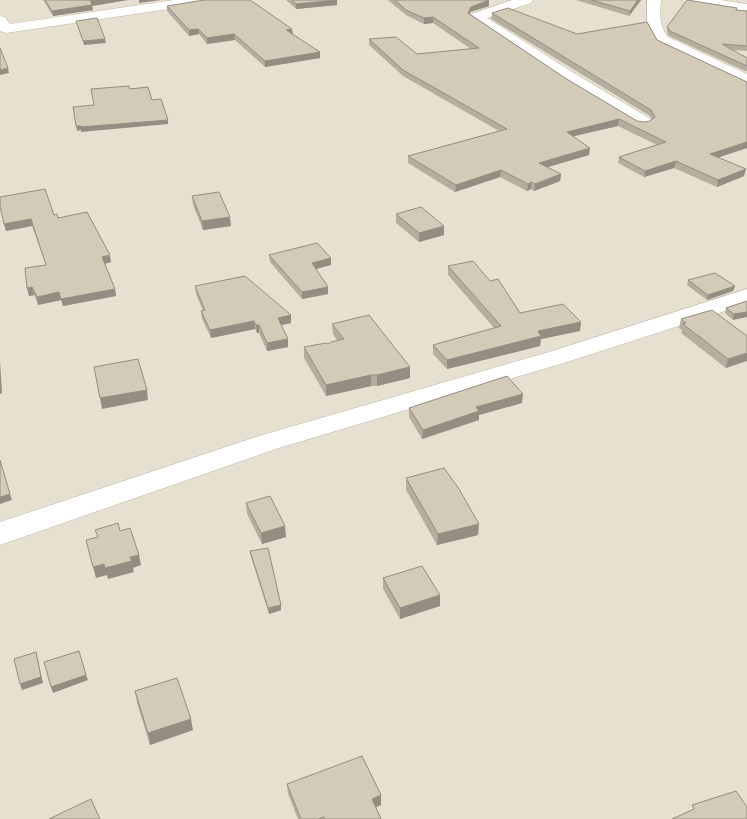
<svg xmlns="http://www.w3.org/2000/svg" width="747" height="819" viewBox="0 0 747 819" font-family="'Archivo Narrow',sans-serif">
  <rect width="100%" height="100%" fill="#f2eee3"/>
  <path fill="#e6e0d1" d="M0,0H747V819H0Z"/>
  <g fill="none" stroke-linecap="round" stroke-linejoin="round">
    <g stroke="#bdb6a6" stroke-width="1">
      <path id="minor" d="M174,0H210L203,4L6,33L0,31V16L5,17L10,24Z
        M512,0H533L531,3L487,18L577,75L649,118L652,122L649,126L643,127L637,126L565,83L469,17L471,14Z
        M647,0H661C660,14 659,26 668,37L747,74V85L658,43L647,26Z
        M682,0H720L747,4V12L689,4Z
        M747,289V304L567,362L282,447L0,545V522L262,435L549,352Z"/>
    </g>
    <use href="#minor" fill="#fff" fill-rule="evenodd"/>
  </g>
  <path fill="#b5ae9e" d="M43,0H128L92,6L93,10L53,16Z
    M286,0H337V5L296,9Z
    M388,0H488L489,6L470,12V14L565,78L637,121L644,122L650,121L652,120L650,116L491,19L492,13L577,34L657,40L747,82V148L718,157L744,176L717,187L674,168L644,177L618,163L619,157L657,145L618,126L573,136L589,155L547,167L561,174L560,181L534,191L531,189L527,191L500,177L455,192L408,163V156L499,131L403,76L369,45V39L417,54L471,49L433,23L424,24L406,15Z
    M576,0H641L629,16Z
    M203,1L293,34L320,58L265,67L235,40L207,44L199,34L189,36L167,11V6Z
    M737,8V10L747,11V51L733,50L747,58V71H745L669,36L667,32V27Z
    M192,196L231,226L203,230L193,205Z
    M0,206L54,215L58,218L111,262L105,264L115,289L116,296L63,306L61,300L38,305L34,295L29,296L27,288L46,265L32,226L6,231Z
    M396,214L444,226V235L419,242L396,223Z
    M269,255L331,265L316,269L328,294L302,299L270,262Z
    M448,266L520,313L580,331L541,339L540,346L447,369L433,354V345L494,328L448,275Z
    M688,280L735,286L733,291L707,300L687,285Z
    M195,286L291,315V323L281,325L288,347L267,351L259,333H257L255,329L211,338L202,319L201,311H203L196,294Z
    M747,301L733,320L725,313L726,308Z
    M681,319L747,336L726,368L681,333L682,330L679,328Z
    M332,324L410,367V378L377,386H371L326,396L304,358V347L328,344L337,340L333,334Z
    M522,403L479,415V420L422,439L409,417V408Z
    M406,478L478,535L437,545L406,490Z
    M246,503L286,537L262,544L247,514Z
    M250,551L281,605V610L269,614L251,557Z
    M383,578L440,595V606L400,619L383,589Z
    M135,691L193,730L150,745L137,703Z
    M287,784L381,805L376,807L381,819H298L288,794Z"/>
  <path fill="#948d81" d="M93,0H128L92,6L93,10L53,16L52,11Z
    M139,0H161L139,3Z
    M337,0V5L296,9V4Z
    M489,0V6L470,12L468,19V13L471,7Z
    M638,0H641L629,16L630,11Z
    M433,17V23L424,24V18Z
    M198,29L199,34L189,36V30Z
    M292,29L293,34L286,30Z
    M234,34L235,40L207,44V38Z
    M105,39L106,43L84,45L83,41Z
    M320,52V58L265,67V61Z
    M8,68L9,73L0,75V70Z
    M619,119L618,126L566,138L567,132Z
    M168,120V124L81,132V130L77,131L76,126Z
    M747,142V148L708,161L710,154Z
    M590,148L589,155L538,170L539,163Z
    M676,161L674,168L644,177L645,171Z
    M746,169L744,176L717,187L718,180Z
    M501,170L500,177L455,192L456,185Z
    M561,174L560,181L534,191L535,184Z
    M532,182L531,189L527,191L528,184Z
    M230,217L231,226L203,230L202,221Z
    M31,219L32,226L6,231L4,224Z
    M444,226V235L419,242V233Z
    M110,255L111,262L103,264L102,257Z
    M331,258V265L312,270V263Z
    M735,286L733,291L707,300L708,295Z
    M32,287L34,295L29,296L27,288Z
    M328,287V294L302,299V292Z
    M115,289L116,296L63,306L61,299Z
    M59,292L61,300L38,305L37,297Z
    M747,312V317L733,320L734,314Z
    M291,315V323L278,326V318Z
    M254,321L255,329L211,338L210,330Z
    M581,322L580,331L541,339L540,346L447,369V360L538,331Z
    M256,325H259V333H257Z
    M288,339V347L267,351V343Z
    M747,353V361L726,368L728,359Z
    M0,360L2,393L0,394Z
    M410,367V378L377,386V375Z
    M371,375V386L326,396V385Z
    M147,390L148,400L102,409L100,398Z
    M523,394L522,403L479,415V420L422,439L423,430L476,407Z
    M10,494L12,500L0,504V497Z
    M479,524L478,535L437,545L438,534Z
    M285,526L286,537L262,544L261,533Z
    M139,555L141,565L133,568L134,572L108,579L105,568L130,557Z
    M104,564L107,575L96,578L93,567Z
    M440,595V606L400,619V608Z
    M281,605V610L269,614L268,608Z
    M36,652L43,683L22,690L20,684Z
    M86,675L88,680L53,693L51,687Z
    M191,719L193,730L150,745L148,733Z
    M381,795V805L372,809V799Z"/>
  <path fill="#d3cab8" stroke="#948d81" d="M45,0H93H90L92,5L52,11Z
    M204,0H250L292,29L286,30L320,52L265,61L234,34L207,38L198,29L189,30L167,6Z
    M292,0H337L296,4Z
    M395,0H489L471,7L468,13L565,78L637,121L644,122L650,121L655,117L651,110L492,13L508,8L577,34L647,22L657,40L747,82V142L710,154L746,169L718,180L676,161L645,171L619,157L666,142L619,119L567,132L590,148L539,163L561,174L535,184L532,182L528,184L501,170L456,185L408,156L507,129L403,70L369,39L396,37L417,54L479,48L433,17L424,18L406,10Z
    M591,0H638L630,11Z
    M687,0L737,8L736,10L747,11V46L722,44L747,58V66L670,31L667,27Z
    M97,18L105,39L83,41L76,21Z
    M0,48L8,68L0,70Z
    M129,86L130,89L148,87L152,100L161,99L168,120L81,127V126H76L73,107L94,105L91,89Z
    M45,189L54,215L57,214L58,218L87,212L110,255L102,257L115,289L61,299L59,292L37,297L32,287L27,288L25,268L46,265L31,219L4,224L0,206V197Z
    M219,192L230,217L202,221L192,196Z
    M421,207L444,226L419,233L396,214Z
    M317,243L331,258L312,263L328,287L302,292L269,255Z
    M473,261L490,281L498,279L520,313L563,304L581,322L538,331L541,336L447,360L433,345L501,326L448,266Z
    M715,273L735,286L708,295L688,280Z
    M245,276L291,315L278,318L288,339L267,343L259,325H256L254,321L210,330L201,311L205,310L195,286Z
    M747,301V312L734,314L726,308Z
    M712,310L747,336V353L728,359L683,324L686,323L681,319Z
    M369,315L410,367L377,375H371L326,385L304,347L326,343L328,344L331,342L344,339L332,324Z
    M138,359L147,390L100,398L94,367Z
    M507,376L523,394L476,407L479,411L423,430L409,408Z
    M0,460L10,494L0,497Z
    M444,468L459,489L479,524L438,534L406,478Z
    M270,496L285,526L261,533L246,503Z
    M118,523L120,531L130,528L139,555L130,557L132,561L105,568L104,564L93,567L86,540L98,537L95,530Z
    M268,548L281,605L268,608L250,551Z
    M422,566L440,595L400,608L383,578Z
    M79,651L86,675L51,687L44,662Z
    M36,652L41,677L20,684L14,659Z
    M177,678L191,719L148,733L135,691Z
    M362,756L381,795L372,799L381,819H325L324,817L318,819H301L287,784Z
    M736,791L747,807V819H672L694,809L692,805Z
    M91,799L100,819H49Z"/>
</svg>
